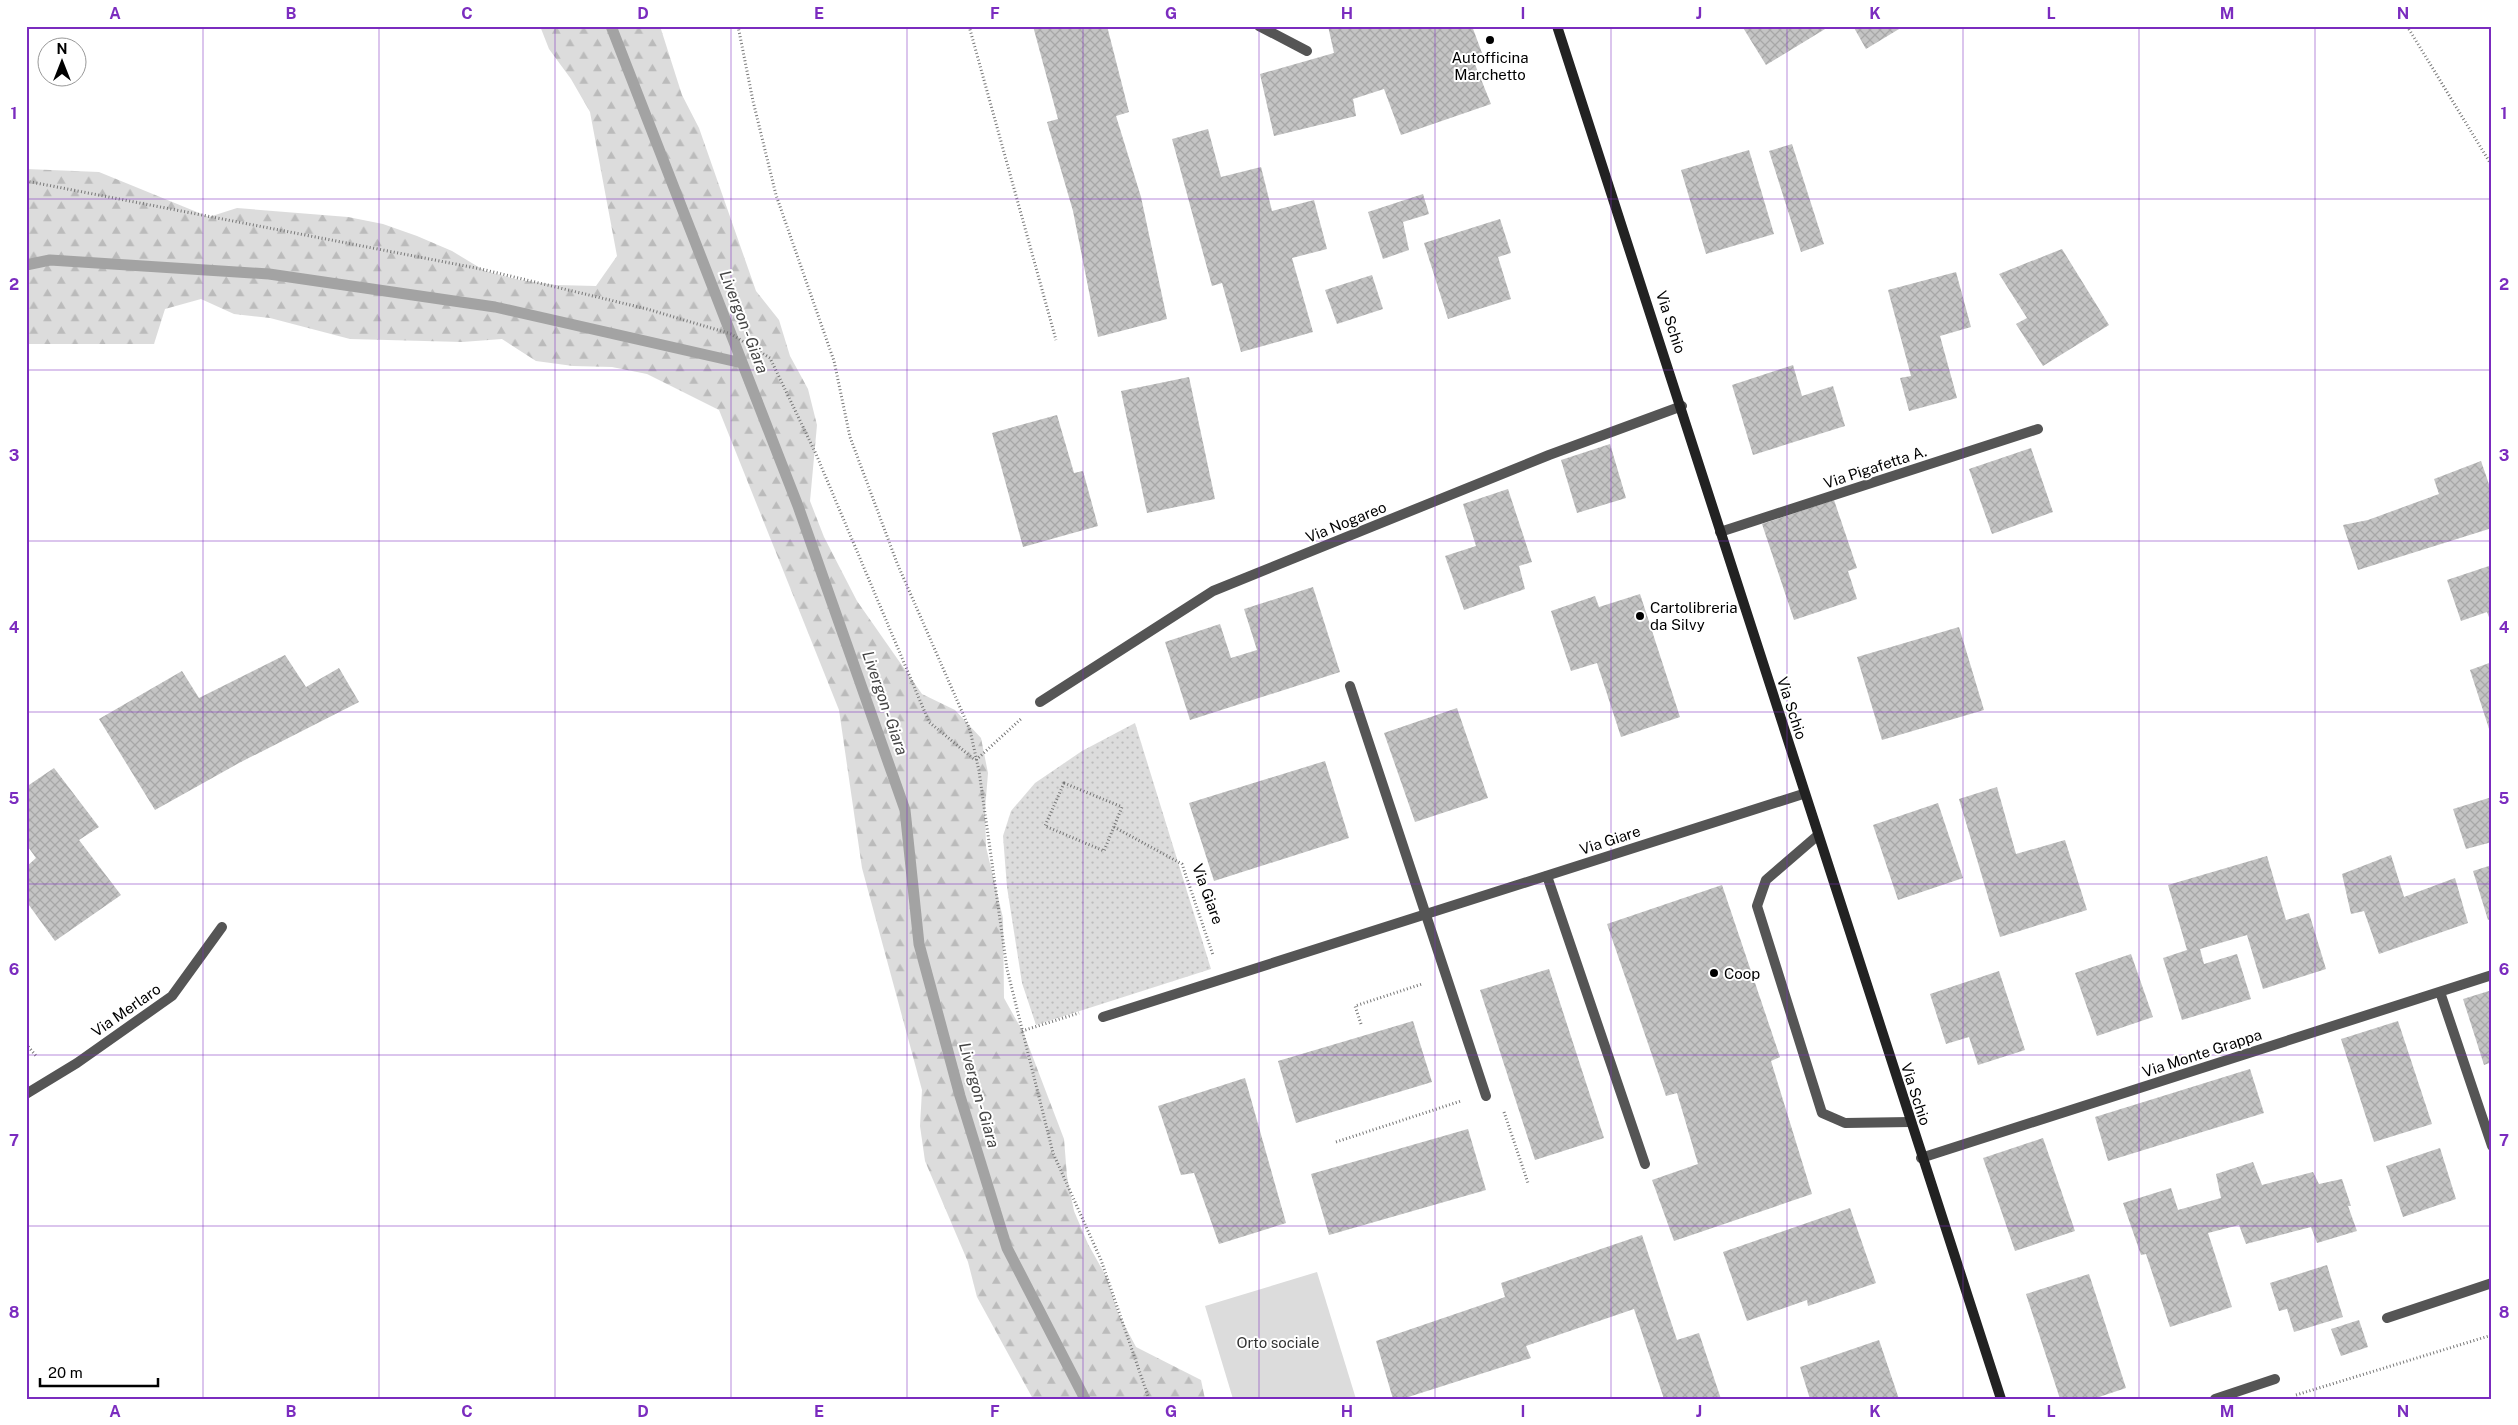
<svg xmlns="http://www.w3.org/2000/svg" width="2518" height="1425" viewBox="0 0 2518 1425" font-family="'Public Sans',sans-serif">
  <defs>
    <pattern id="grass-dots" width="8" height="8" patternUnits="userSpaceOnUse" patternTransform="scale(1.25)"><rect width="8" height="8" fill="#dcdcdc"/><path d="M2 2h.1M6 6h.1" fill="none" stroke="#bbb" stroke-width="1.8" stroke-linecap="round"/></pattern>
    <pattern id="forest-firs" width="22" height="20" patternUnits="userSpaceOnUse" patternTransform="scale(1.25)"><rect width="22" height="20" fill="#dcdcdc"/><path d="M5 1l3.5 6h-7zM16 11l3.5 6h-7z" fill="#bbb"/></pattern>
    <pattern id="building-cross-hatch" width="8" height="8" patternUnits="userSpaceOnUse" patternTransform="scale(1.25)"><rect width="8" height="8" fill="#c4c4c4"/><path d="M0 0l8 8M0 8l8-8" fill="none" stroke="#a7a7a7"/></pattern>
  </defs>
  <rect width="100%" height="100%" fill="#fff"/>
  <path fill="url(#grass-dots)" d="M1135,723L1211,969L1036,1025L1022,983L1007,887L1003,836L1011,811L1035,783L1082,751Z"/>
  <path fill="url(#forest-firs)" d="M540,26H660L682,95L699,128L756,291L779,320L790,356L808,389L817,425L810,501L824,537L857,601L922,694L955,710L981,738L988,773L985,810L986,847L1003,918L1004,998L1024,1034L1064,1139L1067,1176L1074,1211L1088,1244L1107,1278L1118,1313L1136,1347L1201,1380L1205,1399H1033L977,1297L968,1262L925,1161L920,1126L922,1090L862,868L839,710L719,410L647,374L612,367L573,366L536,361L502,339L462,342L350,339L270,318L234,314L201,299L165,309L154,344H26V169L99,172L209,217L237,208L348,217L383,224L417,236L452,251L485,271L520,280L556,285L596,286L617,256L590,112L571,79L549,49Z"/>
  <path fill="#dcdcdc" d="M1317,1272L1356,1399H1233L1205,1306Z"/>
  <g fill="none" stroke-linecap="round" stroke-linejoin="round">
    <path stroke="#a3a3a3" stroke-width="11" d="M611,26L798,506L905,810L919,944L960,1096L1007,1248L1085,1399
      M26,265L50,260L269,274L495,307L742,363"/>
  </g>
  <path fill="url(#building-cross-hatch)" d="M1033,26H1107L1129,112L1116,116L1141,197L1167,319L1098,337L1073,211L1047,122L1058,119Z
    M1328,26H1472L1482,53L1472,57L1491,104L1401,135L1384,89L1353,99L1356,116L1274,136L1260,74L1334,53Z
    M1742,26H1830L1766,65Z
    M1853,26H1904L1866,49Z
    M1208,129L1221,177L1261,167L1272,211L1314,200L1327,249L1292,258L1313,332L1241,352L1222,283L1212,286L1172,139Z
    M1792,144L1824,244L1801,252L1769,151Z
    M1749,150L1774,234L1706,254L1681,170Z
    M1423,194L1429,214L1403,222L1409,250L1383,259L1368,212Z
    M1500,219L1511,253L1498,257L1511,299L1448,319L1424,243Z
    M2062,249L2109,325L2043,366L2016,324L2027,318L1999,274Z
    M1956,272L1971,327L1940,336L1957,398L1909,411L1900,378L1911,376L1888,290Z
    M1372,275L1383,309L1337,324L1325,290Z
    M1793,365L1802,396L1833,386L1845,426L1753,455L1732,385Z
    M1189,377L1215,499L1147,513L1121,391Z
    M1057,415L1074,473L1083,471L1098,526L1023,547L992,433Z
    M1610,444L1626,498L1577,513L1561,460Z
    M2031,448L2053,512L1992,534L1969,469Z
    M2481,461L2492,493V528L2358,570L2343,525L2368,520L2439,494L2434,479Z
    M1508,489L1532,562L1519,566L1525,589L1464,610L1445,556L1476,546L1463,504Z
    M1834,500L1857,568L1848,571L1857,599L1794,620L1762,524Z
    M2492,565V625L2487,612L2461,621L2447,580Z
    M1313,587L1340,672L1190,720L1165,642L1220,624L1231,658L1257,650L1244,609Z
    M1640,594L1680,717L1621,737L1597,663L1571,671L1551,611L1595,596L1599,607Z
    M1959,627L1984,710L1882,740L1857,657Z
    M285,655L306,687L339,668L359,702L239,763L155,810L99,719L182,671L199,698Z
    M2492,662V735H2491L2470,670Z
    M1457,708L1488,798L1415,822L1384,733Z
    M1325,761L1349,838L1214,881L1189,803Z
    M54,768L99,827L79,840L121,895L55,941L26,901V867L36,858L26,844V787Z
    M1997,787L2016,854L2065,840L2087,910L2000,937L1959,799Z
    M2492,797V842L2466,849L2453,809Z
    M1938,803L1963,878L1898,900L1873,825Z
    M2391,855L2404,897L2455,878L2468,923L2379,954L2364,911L2351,914L2342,874Z
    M2267,856L2286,920L2309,913L2326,969L2263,989L2247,935L2200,949L2204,964L2237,954L2251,999L2182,1020L2163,958L2187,950L2168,885Z
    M2492,865V919L2488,920L2473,871Z
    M1722,885L1780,1057L1771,1061L1812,1194L1674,1241L1652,1180L1698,1164L1677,1093L1666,1096L1607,924Z
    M2131,954L2153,1017L2097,1036L2075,973Z
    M1549,969L1604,1138L1535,1160L1480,990Z
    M1999,971L2025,1050L1978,1065L1969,1037L1946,1044L1930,994Z
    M2492,990V1062L2484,1065L2463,999Z
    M1413,1021L1432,1082L1296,1123L1278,1061Z
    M2398,1021L2432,1124L2374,1142L2341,1039Z
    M2250,1069L2264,1113L2108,1161L2095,1117Z
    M1245,1078L1286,1223L1219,1244L1194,1173L1181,1175L1158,1106Z
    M1468,1129L1486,1190L1329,1235L1311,1174Z
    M2043,1138L2075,1231L2015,1251L1983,1158Z
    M2440,1148L2456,1199L2403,1217L2386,1166Z
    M2253,1162L2262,1185L2313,1172L2319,1184L2342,1179L2351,1206H2348L2357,1231L2317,1243L2311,1227L2246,1244L2239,1225L2208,1233L2232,1307L2170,1327L2146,1254L2141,1255L2123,1203L2171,1188L2178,1210L2221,1198L2216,1174Z
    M1850,1208L1876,1283L1808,1306L1807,1300L1747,1321L1723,1252Z
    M1642,1235L1677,1340L1699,1333L1721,1399H1664L1634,1309L1526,1346L1531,1358L1402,1399H1393L1376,1341L1505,1297L1501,1283Z
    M2327,1265L2343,1317L2294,1332L2287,1309L2279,1311L2270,1283Z
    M2089,1274L2126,1388L2093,1399H2060L2026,1294Z
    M2359,1320L2368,1347L2341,1356L2331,1329Z
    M1879,1340L1899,1399H1810L1800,1367Z"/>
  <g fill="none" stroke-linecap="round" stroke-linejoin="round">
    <path stroke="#777" stroke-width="3" stroke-dasharray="1 2.5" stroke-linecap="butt" d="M738,26L753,101L776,195L834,361L850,437L897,563L970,730L979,771L1007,969L1053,1153L1101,1260L1149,1399
      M969,26L1056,340
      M2407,26L2492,166
      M26,181L481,269L647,309L731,334L770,358L816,454L929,722L975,760
      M976,760L1022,718
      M1064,783L1122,807L1104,851L1045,826Z
      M1114,827L1182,864L1213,955
      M1361,1024L1355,1006L1422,984
      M1022,1031L1079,1013
      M26,1044L37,1057
      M1504,1112L1528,1183
      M1336,1142L1461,1101
      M2296,1395L2492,1335"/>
    <path stroke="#555" stroke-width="10" d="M1259,26L1307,51
      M1817,836L1766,880L1757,906L1822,1113L1845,1123L1910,1122
      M1547,876L1645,1164
      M2387,1318L2492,1283"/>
    <path stroke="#555" stroke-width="10" d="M1720,532L2038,429
      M1350,686L1486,1096
      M1040,702L1213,591L1549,455L1682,406
      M2440,992L2492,1146
      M1103,1017L1803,794
      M26,1094L77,1063L172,996L222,927
      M1921,1158L2492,975
      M2215,1399L2275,1379"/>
    <path stroke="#222" stroke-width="10" d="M1557,26C1708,483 1850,942 2001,1399"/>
  </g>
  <path fill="none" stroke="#7b2cbf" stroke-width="1" stroke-opacity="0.55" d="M203,26V1399M379,26V1399M555,26V1399M731,26V1399M907,26V1399M1083,26V1399M1259,26V1399M1435,26V1399M1611,26V1399M1787,26V1399M1963,26V1399M2139,26V1399M2315,26V1399M26,199H2492M26,370H2492M26,541H2492M26,712H2492M26,884H2492M26,1055H2492M26,1226H2492"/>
  <g fill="#000" stroke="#fff" stroke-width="2">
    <circle cx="1490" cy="40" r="5"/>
    <circle cx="1640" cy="616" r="5"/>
    <circle cx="1714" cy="973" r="5"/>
  </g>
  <g text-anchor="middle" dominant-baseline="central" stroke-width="4" stroke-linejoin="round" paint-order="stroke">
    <g font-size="15" fill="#000" stroke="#fff" text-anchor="start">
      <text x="1490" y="57" text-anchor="middle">Autofficina<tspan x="1490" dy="17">Marchetto</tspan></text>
      <text x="1650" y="607">Cartolibreria<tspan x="1650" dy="17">da Silvy</tspan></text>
      <text x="1724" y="973">Coop</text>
    </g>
    <g font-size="15" fill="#000" stroke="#fff">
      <text transform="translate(1671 322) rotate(72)">Via Schio</text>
      <text transform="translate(1875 467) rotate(-18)">Via Pigafetta A.</text>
      <text transform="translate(1346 522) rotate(-22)">Via Nogareo</text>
      <text transform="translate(1792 708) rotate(72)">Via Schio</text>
      <text transform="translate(1610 840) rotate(-18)">Via Giare</text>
      <text transform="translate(1208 894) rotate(70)">Via Giare</text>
      <text transform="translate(126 1010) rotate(-35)">Via Merlaro</text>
      <text transform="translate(2202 1053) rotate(-18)">Via Monte Grappa</text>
      <text transform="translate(1916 1094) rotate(72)">Via Schio</text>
    </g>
    <g font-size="15" fill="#333" stroke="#fff">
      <text x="1278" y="1342">Orto sociale</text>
    </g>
    <g font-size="16" font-style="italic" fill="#444" stroke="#fff">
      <text transform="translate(744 322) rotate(69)">Livergon - Giara</text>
      <text transform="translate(885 703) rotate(71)">Livergon - Giara</text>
      <text transform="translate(979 1095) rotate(74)">Livergon - Giara</text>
    </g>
  </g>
  <rect width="2518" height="1425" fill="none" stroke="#ffffff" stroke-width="55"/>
  <g transform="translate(62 62)"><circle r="24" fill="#ffffff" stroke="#999999"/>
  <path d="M0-4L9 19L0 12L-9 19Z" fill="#000000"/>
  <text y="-8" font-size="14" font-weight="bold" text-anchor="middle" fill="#000000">N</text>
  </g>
  <path d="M40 1378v8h118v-8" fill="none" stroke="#000000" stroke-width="2.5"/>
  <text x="48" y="1378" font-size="15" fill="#000000" stroke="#ffffff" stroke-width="4" paint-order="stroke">20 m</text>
  <rect x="28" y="28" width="2462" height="1370" fill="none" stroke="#7b2cbf" stroke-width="2"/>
  <g font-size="16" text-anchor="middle" font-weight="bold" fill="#7b2cbf">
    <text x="115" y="19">A</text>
    <text x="291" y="19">B</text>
    <text x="467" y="19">C</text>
    <text x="643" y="19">D</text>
    <text x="819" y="19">E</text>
    <text x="995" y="19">F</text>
    <text x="1171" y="19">G</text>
    <text x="1347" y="19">H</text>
    <text x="1523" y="19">I</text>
    <text x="1699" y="19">J</text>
    <text x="1875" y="19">K</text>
    <text x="2051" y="19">L</text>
    <text x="2227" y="19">M</text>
    <text x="2403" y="19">N</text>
    <text x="14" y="119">1</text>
    <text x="2504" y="119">1</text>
    <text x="14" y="290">2</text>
    <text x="2504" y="290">2</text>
    <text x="14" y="461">3</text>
    <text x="2504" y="461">3</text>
    <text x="14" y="633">4</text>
    <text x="2504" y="633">4</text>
    <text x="14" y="804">5</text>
    <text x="2504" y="804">5</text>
    <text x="14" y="975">6</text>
    <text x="2504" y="975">6</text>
    <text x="14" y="1146">7</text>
    <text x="2504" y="1146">7</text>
    <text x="14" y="1318">8</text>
    <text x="2504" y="1318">8</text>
    <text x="115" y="1417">A</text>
    <text x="291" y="1417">B</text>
    <text x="467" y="1417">C</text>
    <text x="643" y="1417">D</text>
    <text x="819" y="1417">E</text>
    <text x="995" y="1417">F</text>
    <text x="1171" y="1417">G</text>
    <text x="1347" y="1417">H</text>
    <text x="1523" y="1417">I</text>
    <text x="1699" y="1417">J</text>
    <text x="1875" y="1417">K</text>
    <text x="2051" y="1417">L</text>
    <text x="2227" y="1417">M</text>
    <text x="2403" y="1417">N</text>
  </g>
</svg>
